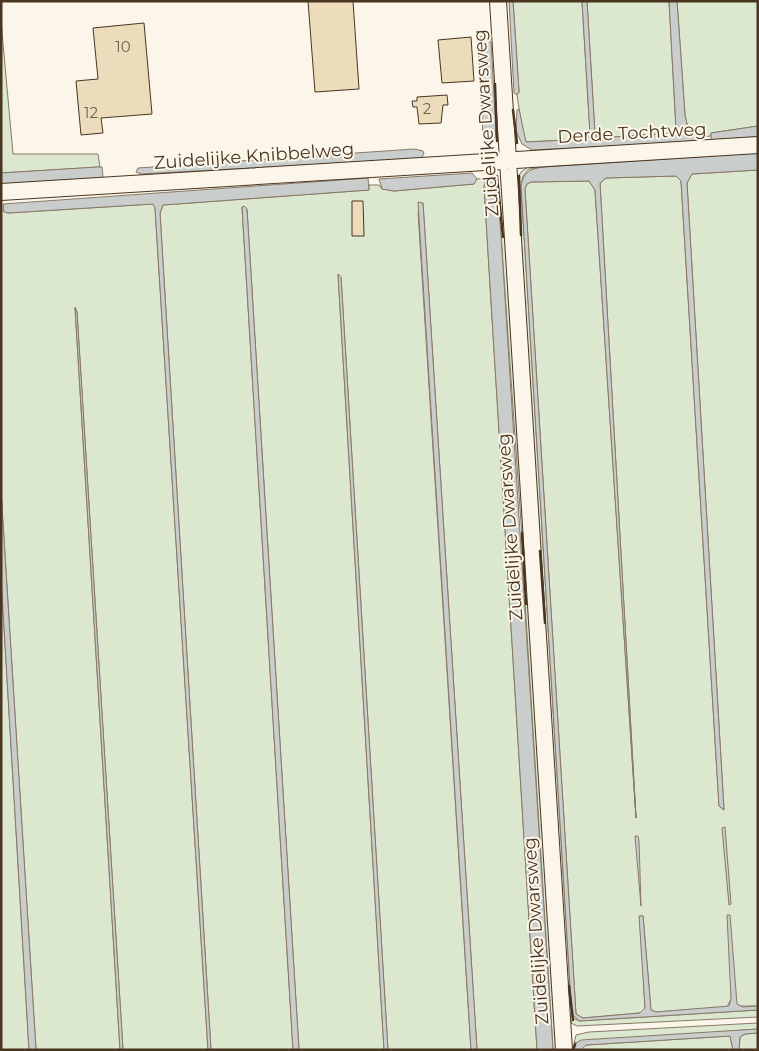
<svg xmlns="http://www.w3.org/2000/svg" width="759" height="1051" viewBox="0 0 759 1051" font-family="Montserrat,sans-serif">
  <rect width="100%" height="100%" fill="#fbf6e9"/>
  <path fill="#dce7d0" stroke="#887966" d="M513,1H582L590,134L587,139L526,142L524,140L517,95L519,92Z
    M587,1H669L676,128L673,133L598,138L595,134Z
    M677,1H758V126L711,133V136L700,137V134L688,128L685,115Z
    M1,21L13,154H98L100,167L1,173Z
    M679,158L529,169L523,176L521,186L570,986L560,962L518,178L521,172L528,167Z
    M758,170V1006H739L731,999L727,1007L656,1012L651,1010L643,916H640L645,1008L640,1013L583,1018L576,1014L525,189L527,184L531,182L589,181L595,190L636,818L600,183L606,178L676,176L681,181L719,806L724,810L687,183L692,174Z
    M489,178L485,181L484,187L537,1050H477L423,203L418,212L471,1050H388L341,277L338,274L384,1050H299L247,209L242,207L293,1050H211L160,213L163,205L369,190V185H379L382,189L394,191L474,184L477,179Z
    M153,204L155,208L208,1050H123L77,312L75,308L120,1050H36L1,491V210L8,213Z
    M507,234L525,534L522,537L501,235Z
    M1,577L29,1050H1Z
    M525,602H528L557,1050H553Z
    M758,1010V1017L577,1026L571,1023L573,1018L579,1021Z
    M758,1023V1029L574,1043L576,1035L589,1032Z
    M758,1033V1050H739L740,1037L745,1034Z
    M730,1036L733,1050H581L586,1045Z"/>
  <path fill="#c9cecd" stroke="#887966" d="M509,1H513L519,92L517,95L514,93Z
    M582,1H587L595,134L598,138L673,133L676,128L669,1H677L685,115L688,128L700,134L695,142L532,150L522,144L516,131L517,110L519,109L526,142L587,139L590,134Z
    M486,34L491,43L496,130L494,142H486L483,137L478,38Z
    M758,126V137L711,140V133Z
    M414,149L423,151L424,154L421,158L415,159L141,174L136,172L138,168Z
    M758,153V170L692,174L687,183L724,810L719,806L681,181L676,176L606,178L600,183L636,818L595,190L589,181L531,182L527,184L525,189L576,1014L583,1018L640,1013L645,1008L639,916H643L651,1010L656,1012L729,1006L731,999L727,915H730L737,1004L743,1007L758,1006V1010L579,1021L572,1014L570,986L521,186C524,171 530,169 544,167Z
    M97,167H102L103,177L98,179L1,184V173Z
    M472,173L477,179L474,184L394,191L382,189L379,179Z
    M368,178L369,190L163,205L160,213L211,1050H208L155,208L153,204L8,213L4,212L3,204Z
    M489,178L494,179L497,189L501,235L553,1050H537L484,187L485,181Z
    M418,202L423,203L477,1050H471Z
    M244,206L247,209L299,1050H293L242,207Z
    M338,274L341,277L388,1050H384Z
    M75,307L77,312L123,1050H120Z
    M1,491L36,1050H29L1,577Z
    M725,827L731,904L729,905L722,828Z
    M635,836H638L639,841L641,906Z
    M758,1029V1033L745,1034L740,1037L739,1050H733L730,1036L586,1045L581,1050H574L576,1043L581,1040Z"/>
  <path fill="#ecdcbc" stroke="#4a3520" d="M308,1H353L359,89L315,92Z
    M144,23L152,114L101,118L103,133L81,135L76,81L98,79L93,28Z
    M471,37L474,81L442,83L438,40Z
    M447,95L448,105H443L441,123L419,124L417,107H413L412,101H417V97Z
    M352,201H363L364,236H352Z"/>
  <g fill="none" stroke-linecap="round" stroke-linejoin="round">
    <g stroke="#4a3520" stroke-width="18">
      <path id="minor" d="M498,1L564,1050
        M1,192L758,145"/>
    </g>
    <use href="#minor" stroke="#fbf6e9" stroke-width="16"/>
    <path stroke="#4a3520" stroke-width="2.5" d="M495,84L497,141
      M513,110L517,143
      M497,176L503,237
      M519,176L521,235
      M522,533L526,604
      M540,551L545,623
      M569,986L573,1020
      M573,1050L575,1044"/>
  </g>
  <g text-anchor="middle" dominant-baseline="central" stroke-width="4" stroke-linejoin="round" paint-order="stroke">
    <g font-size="15" fill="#725f47">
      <text x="123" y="46">10</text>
      <text x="427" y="108">2</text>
      <text x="91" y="112">12</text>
    </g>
    <g font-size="18" fill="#4a3520" stroke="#fbf6e9">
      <text transform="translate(486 123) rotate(-94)">Zuidelijke Dwarsweg</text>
      <text transform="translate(632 133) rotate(-3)">Derde Tochtweg</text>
      <text transform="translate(254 156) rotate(-4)">Zuidelijke Knibbelweg</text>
      <text transform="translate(510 527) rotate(-94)">Zuidelijke Dwarsweg</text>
      <text transform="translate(536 931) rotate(-94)">Zuidelijke Dwarsweg</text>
    </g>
  </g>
  <rect width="759" height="1051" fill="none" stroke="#4a3520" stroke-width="5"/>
</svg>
